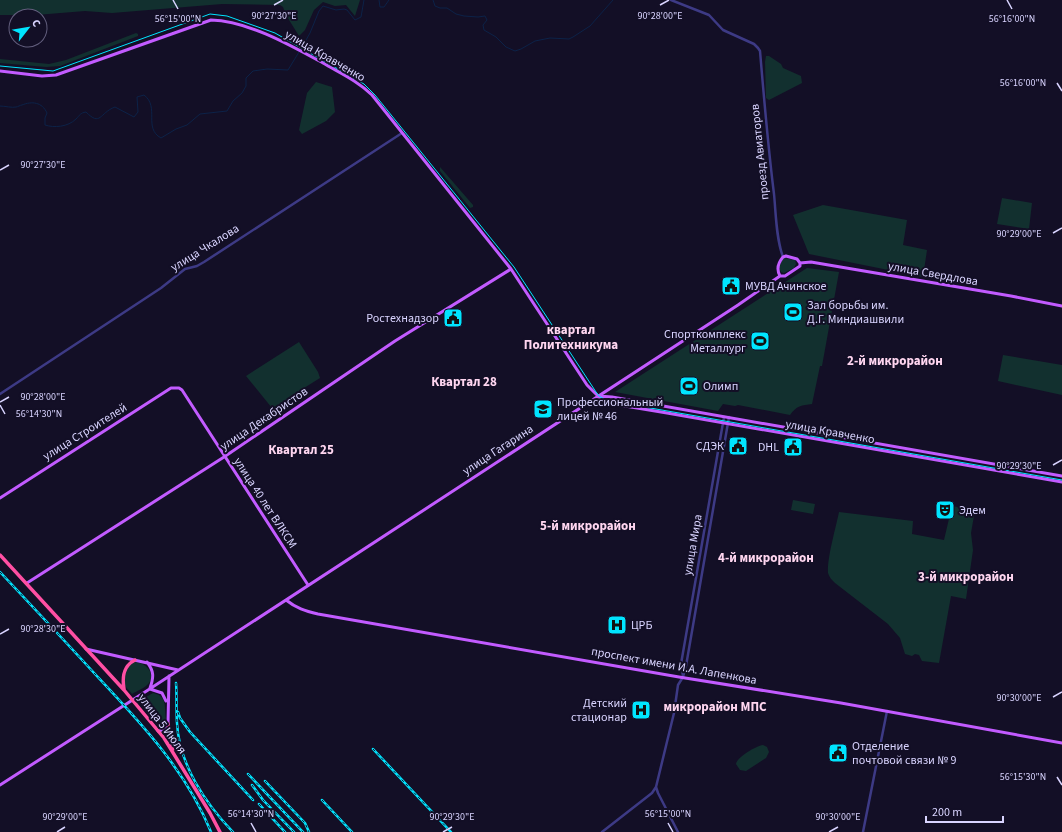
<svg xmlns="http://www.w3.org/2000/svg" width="1062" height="832" viewBox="0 0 1062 832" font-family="'Source Sans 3',sans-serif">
  <rect width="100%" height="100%" fill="#130f26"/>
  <path fill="#12302f" d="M0,0H360L355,16L346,5L335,6L323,2L314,10L305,30L299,36L286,15L283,7L280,5L222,4L112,13L85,11L36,15H0Z
    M136,33L138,34V36L60,66L46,67L0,63V59L49,64L66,60Z
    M766,56H769L781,64L783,68L801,76L802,83L769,100L766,98L765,62Z
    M316,82L332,87L335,112L326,121L302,134L299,130L307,93Z
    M440,167L473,205V207L470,208L440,171Z
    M1002,198L1032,203L1029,229L997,224Z
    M823,205L907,220L903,245L927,250L923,277L809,254L793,215Z
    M784,258L795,260L796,264L794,268L784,273L781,272L779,268L782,260Z
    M807,268L839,272L822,366H820L812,404C802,405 796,406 790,415L738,405L735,406L723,404L718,411L615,392Z
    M299,342L318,372L320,378L304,388V395L276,413L246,376Z
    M1003,355L1062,365V395L998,381Z
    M793,500L815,504L813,514L791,510Z
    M952,506L975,510L971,533L973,550L966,599L951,596L939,663L922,661L919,655L915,654L912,656L905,654L900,638L888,624L835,583C832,580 829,577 828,573C827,558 836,527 839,512L913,521L912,534L944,540Z
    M133,662C145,662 156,672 149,683C145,688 137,691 132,694C130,691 125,687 124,683C123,676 128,666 133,662Z
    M153,693C168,696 164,707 166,719L161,723L139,701Z
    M763,745L767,747L769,752L766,758L746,771L740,770L736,764C737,757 756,746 763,745Z"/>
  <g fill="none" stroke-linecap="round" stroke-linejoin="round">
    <path stroke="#0c2248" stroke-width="1" d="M379,0L380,7H384L389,0
      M433,0L435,6L440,8H447L456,14L464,16L478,17L485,16L487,20L483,25L484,30L496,37L506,47L515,51L521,49L535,41L550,38L569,39L573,37L590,26L613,0
      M301,49L310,33L319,11L323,6L336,10L344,9L347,10L355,20L361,17L364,0
      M0,106C5,106 12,108 16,107C18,107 20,105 22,105C32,101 42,102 47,113L45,118V125C54,128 68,127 76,119C80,115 80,113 86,112C101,127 99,113 115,107L134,117L138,112L137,97L144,95C160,107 143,128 161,138L176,129L187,125L200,114L227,111L233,101L242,93L246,86V78L253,71L267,69L288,70L299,52"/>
    <path stroke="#3d3a85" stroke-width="2.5" d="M671,0L709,15L723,30L754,44L758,48L760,51C764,99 768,146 774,194C776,214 776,238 783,257
      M0,394L161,288L185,269L197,266L204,262L402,133
      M683,676L681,664L724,417
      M602,832L652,793L656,787
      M678,832L658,793L656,787L674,713L678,685L683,677L686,666L729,417
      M863,832L887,711"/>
    <path stroke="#c25bff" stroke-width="3" d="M0,71L42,76L56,75L211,20C248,21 290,45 323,63C340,73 358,81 372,95L511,269L587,385L602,400L607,403L667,413L1062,482
      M786,256L797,259L800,263V266L785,276H780C776,269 778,263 783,257Z
      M800,263L811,262L1011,296L1062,306
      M598,396L612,397L1062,476
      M0,498L171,388H179L182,390L308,585
      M27,583L224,457L395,341L511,269
      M286,600C296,608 305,611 318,614L679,677L841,703L1062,743
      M86,649L178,670
      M147,662C154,671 154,677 150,688
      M150,689L162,693L166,701
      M158,731L163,730L168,724L169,676
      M0,785L145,692L738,305L780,276"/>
    <path stroke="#ff4fa3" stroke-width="3.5" d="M0,555L124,690L164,738L210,813L220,832
      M124,689C122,677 123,666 135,660
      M168,724L173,749"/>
    <path stroke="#00e5ff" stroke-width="1" d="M0,66L53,71L210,14L227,16L275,33L364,84L375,95L514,267L596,392L599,396L606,400L616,402L1062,480"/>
    <g stroke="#00e5ff" stroke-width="2.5">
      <path id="rail" d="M0,572C32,606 64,640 95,674C140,722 186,770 211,832
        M176,683C177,696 176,710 177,723C179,764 205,803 233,832
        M178,712L180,718L190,732L253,800
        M373,749L451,832
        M248,774L303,832
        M265,781L305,823L309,832
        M252,785L263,800L294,832
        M322,800L352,832
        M259,804L285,832"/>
    </g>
    <use href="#rail" stroke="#130f26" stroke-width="1" stroke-dasharray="3" stroke-linecap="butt"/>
  </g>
  <path fill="none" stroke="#d9d4ff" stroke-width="1.5" d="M173,0L178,9M1007,0L1012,9M274,5L283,0M660,5L669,0M1057,83L1062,91M0,170L9,165M1053,233L1062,228M0,402L9,397M0,405L5,414M1053,465L1062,460M0,634L9,629M1053,697L1062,692M1057,777L1062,785M251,823L256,832M668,823L673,832M57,832L65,827M443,832L452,827M829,832L838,827"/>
  <defs>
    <g id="civic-square" transform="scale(1)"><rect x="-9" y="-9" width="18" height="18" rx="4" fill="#00e5ff" stroke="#130f26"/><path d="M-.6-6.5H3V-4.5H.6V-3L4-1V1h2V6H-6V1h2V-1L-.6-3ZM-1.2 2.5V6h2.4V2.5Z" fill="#111"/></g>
    <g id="stadium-square" transform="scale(1)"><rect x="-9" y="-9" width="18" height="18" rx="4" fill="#00e5ff" stroke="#130f26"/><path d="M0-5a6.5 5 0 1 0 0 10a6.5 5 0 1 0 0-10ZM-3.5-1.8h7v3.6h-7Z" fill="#111"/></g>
    <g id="university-square" transform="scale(1)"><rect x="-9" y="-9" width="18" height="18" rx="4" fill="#00e5ff" stroke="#130f26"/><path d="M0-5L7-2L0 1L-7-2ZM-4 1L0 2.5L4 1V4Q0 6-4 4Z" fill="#111"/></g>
    <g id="theatre-square" transform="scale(1)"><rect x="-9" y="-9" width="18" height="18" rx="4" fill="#00e5ff" stroke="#130f26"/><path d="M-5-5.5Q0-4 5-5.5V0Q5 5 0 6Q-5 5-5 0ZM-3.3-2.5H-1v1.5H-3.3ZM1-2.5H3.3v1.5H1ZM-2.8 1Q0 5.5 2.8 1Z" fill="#111"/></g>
    <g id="hospital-square" transform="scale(1)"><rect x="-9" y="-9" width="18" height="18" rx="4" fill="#00e5ff" stroke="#130f26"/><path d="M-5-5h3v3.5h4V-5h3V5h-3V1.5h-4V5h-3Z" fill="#111"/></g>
  </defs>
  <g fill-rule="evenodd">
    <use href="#civic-square" x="731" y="286"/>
    <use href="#stadium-square" x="793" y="312"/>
    <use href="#civic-square" x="453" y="318"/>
    <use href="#stadium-square" x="760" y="341"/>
    <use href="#stadium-square" x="689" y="386"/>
    <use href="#university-square" x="543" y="409"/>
    <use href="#civic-square" x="738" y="446"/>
    <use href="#civic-square" x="793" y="447"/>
    <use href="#theatre-square" x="945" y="510"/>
    <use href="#hospital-square" x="617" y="625"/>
    <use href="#hospital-square" x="641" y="710"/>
    <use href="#civic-square" x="838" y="753"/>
  </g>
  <g text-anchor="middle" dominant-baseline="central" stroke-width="4" stroke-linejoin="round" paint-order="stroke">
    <g font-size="12" fill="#d9d4ff" stroke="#130f26">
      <text transform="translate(325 56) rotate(30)">улица Кравченко</text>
      <text transform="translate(760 152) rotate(-96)">проезд Авиаторов</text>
      <text transform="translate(205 248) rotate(-32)">улица Чкалова</text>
      <text transform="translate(933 274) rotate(10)">улица Свердлова</text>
      <text transform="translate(264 419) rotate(-34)">улица Декабристов</text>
      <text transform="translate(85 432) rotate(-32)">улица Строителей</text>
      <text transform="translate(830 432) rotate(10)">улица Кравченко</text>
      <text transform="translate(498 450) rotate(-33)">улица Гагарина</text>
      <text transform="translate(265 503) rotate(57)">улица 40 лет ВЛКСМ</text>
      <text transform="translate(693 545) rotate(-80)">улица Мира</text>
      <text transform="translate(674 666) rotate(10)">проспект имени И.А. Лапенкова</text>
      <text transform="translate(162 724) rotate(53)">улица 5 Июля</text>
    </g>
    <g font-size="12" fill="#d9d4ff" stroke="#130f26" text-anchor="start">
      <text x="745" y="286">МУВД Ачинское</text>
      <text x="807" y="305">Зал борьбы им.<tspan x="807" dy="14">Д.Г. Миндиашвили</tspan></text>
      <text x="439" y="318" text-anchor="end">Ростехнадзор</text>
      <text x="746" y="334" text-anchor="end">Спорткомплекс<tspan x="746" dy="14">Металлург</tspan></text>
      <text x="703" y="386">Олимп</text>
      <text x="557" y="402">Профессиональный<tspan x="557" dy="14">лицей № 46</tspan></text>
      <text x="724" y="446" text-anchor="end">СДЭК</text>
      <text x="779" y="447" text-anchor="end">DHL</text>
      <text x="959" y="510">Эдем</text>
      <text x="631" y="625">ЦРБ</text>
      <text x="627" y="703" text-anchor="end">Детский<tspan x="627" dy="14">стационар</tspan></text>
      <text x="852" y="746">Отделение<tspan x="852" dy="14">почтовой связи № 9</tspan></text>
    </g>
    <g font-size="13" font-weight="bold" fill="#ffd6f0" stroke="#130f26">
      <text x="571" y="330">квартал<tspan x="571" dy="15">Политехникума</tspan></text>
      <text x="895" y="361">2-й микрорайон</text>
      <text x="464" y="382">Квартал 28</text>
      <text x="301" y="450">Квартал 25</text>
      <text x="588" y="526">5-й микрорайон</text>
      <text x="766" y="558">4-й микрорайон</text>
      <text x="966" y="577">3-й микрорайон</text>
      <text x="715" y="707">микрорайон МПС</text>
    </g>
  </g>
  <g font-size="10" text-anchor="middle" fill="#d9d4ff" stroke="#130f26" stroke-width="4" stroke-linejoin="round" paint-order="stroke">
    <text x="274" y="19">90°27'30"E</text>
    <text x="660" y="19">90°28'00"E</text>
    <text x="178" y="22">56°15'00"N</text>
    <text x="1012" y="22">56°16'00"N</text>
    <text x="1023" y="86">56°16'00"N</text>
    <text x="43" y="168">90°27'30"E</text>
    <text x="1019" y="237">90°29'00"E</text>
    <text x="43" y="400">90°28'00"E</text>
    <text x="39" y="417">56°14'30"N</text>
    <text x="1019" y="469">90°29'30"E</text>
    <text x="43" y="632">90°28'30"E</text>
    <text x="1019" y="701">90°30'00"E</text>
    <text x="1023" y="780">56°15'30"N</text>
    <text x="251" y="817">56°14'30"N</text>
    <text x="668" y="817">56°15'00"N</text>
    <text x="65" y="820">90°29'00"E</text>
    <text x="452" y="820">90°29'30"E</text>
    <text x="838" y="820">90°30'00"E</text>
  </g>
  <g transform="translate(28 28) rotate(59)"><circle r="19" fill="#130f26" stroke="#625e7d"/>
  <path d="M0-3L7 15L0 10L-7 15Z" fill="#00e5ff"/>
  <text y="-6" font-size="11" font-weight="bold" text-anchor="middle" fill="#d9d4ff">С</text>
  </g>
  <path d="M926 816v6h77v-6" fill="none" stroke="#d9d4ff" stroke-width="2"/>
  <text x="932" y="816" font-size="12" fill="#d9d4ff" stroke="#130f26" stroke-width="3" paint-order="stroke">200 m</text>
</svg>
